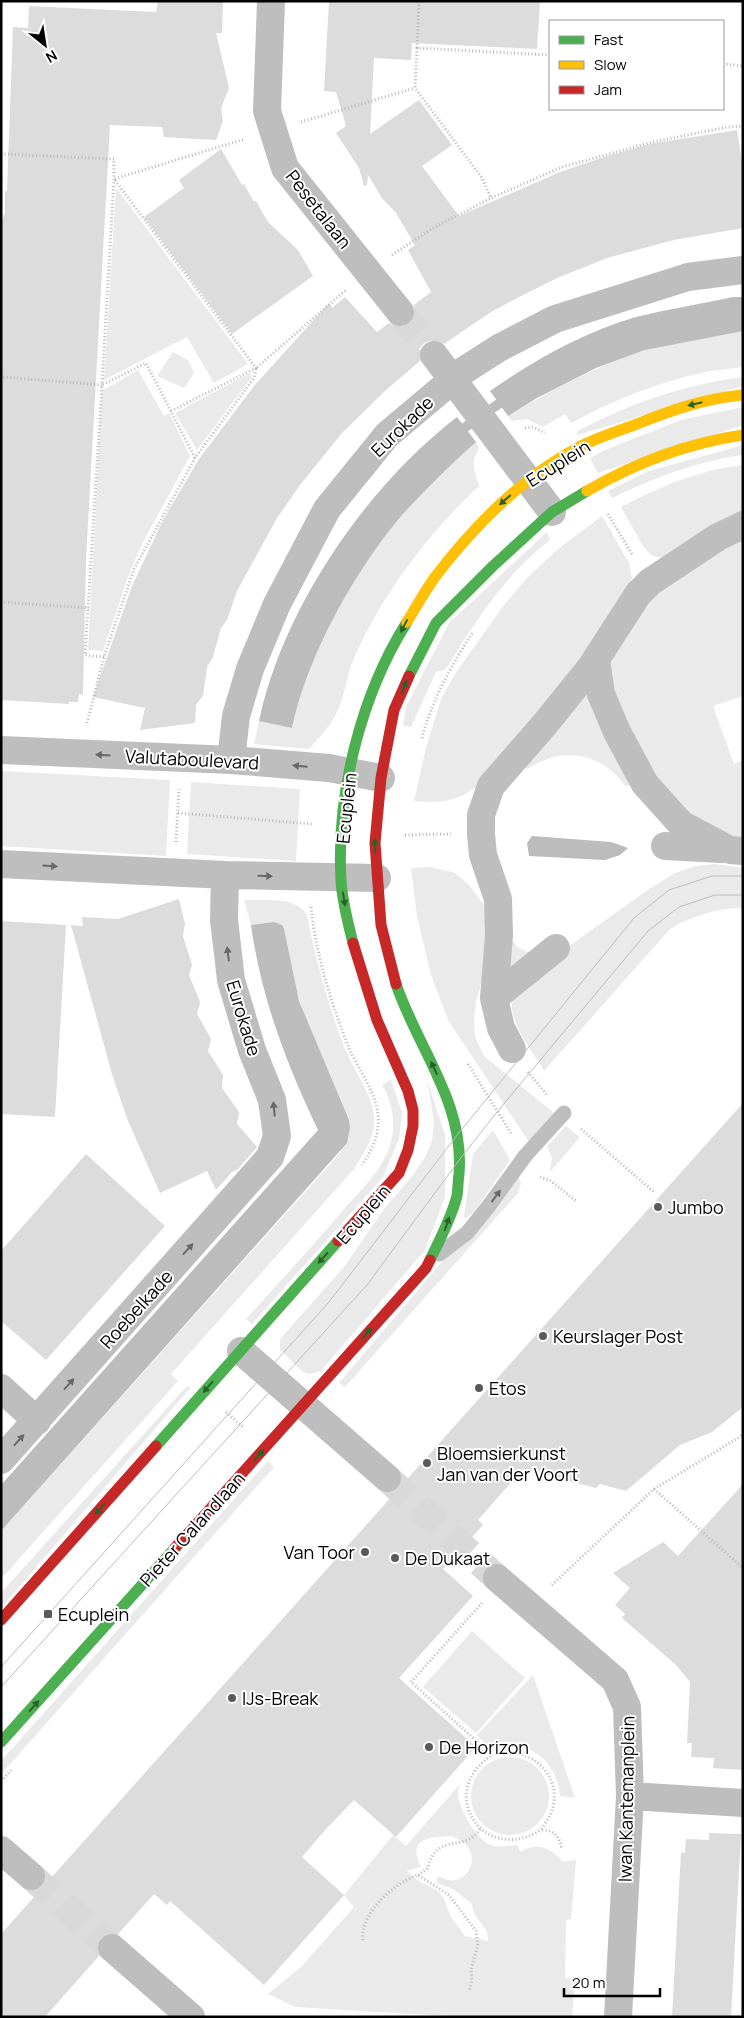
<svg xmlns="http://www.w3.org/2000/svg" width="744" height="2018" font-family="Manrope,sans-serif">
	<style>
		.green { fill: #eaeaea; fill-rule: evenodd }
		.water { fill: #bcbcbc }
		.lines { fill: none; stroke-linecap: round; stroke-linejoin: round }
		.stream { stroke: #bcbcbc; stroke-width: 10 }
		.building { fill: #dcdcdc }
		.street-tunnel { stroke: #d9d9d9; stroke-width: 28; stroke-dasharray: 28 14; stroke-linecap: butt }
		.path { stroke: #b8b8b8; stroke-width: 3; stroke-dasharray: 1 2.5; stroke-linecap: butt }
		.lane { stroke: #bebebe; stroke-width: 15 }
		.street { stroke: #bebebe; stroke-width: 28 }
		.fast { stroke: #4caf50; stroke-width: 11 }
		.slow { stroke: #ffc107; stroke-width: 11 }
		.jam { stroke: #c62828; stroke-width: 11 }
		.tram { stroke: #bdbdbd; stroke-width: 1 }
		.oneway { fill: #2a602c }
		.oneway2 { fill: #686868 }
		.poi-dot { fill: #595959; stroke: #fff; stroke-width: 2 }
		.labels { text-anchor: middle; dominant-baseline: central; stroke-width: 4; stroke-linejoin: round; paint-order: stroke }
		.street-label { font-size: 18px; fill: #000; stroke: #fff }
		.poi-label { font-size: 18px; fill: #000; stroke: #fff; text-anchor: start }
	</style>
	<rect width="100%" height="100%" fill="#fff"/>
	<path class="green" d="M116,188L248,364L214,383L187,337L104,380Z
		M738,331H743V367C729,369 714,370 701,373C656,383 611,401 571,423L565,414L543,427L527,419L512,421L508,416C551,390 595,367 643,351C673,341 707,337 738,331Z
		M173,352L188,360L194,373L184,388L157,376Z
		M138,370L164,416L169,413L190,456L142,544L128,577L103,651L88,650L102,391Z
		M250,373L251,378L197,450L175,413Z
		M743,377V386L577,435L578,431C630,403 684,385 743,377Z
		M743,407V425L598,473L590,458L605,450L681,420Z
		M476,442L479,448C470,463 474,470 479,486C427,535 383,593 354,658C346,676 345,698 335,716C329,728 318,738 309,749L254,744L259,721L292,727C306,658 356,567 403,514C426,489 450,465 476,442Z
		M743,445V455C697,461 653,478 612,498L608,491L649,471Z
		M743,465V518L662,558L651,555L643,546L621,507C659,487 699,470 743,465Z
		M602,516L629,563L632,578L627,594L605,632L488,778C460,800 449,804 414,801L426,748L441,699L455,674L504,605L527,578L558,549Z
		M547,532L550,540C505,574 475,622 446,669L436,672L411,727L403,725L406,707L449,623Z
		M743,532V696L713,706L734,764L743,760V841L675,807L622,727L609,664L631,618L679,573Z
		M589,689L633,783L626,787C602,752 562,746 527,769L522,763Z
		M1,771L170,780L166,856L1,846Z
		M191,782L300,789L296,861L187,854Z
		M715,864L743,868V908C716,908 692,916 670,929L544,1071C534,1054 510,1023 512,1003C513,994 519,986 524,978L652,887L675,873L696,866Z
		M431,867L455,873L469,885L487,909L491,949L476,1001L474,1019L475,1037L484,1056L554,1113L529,1142L448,1020L431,975L417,916L411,868Z
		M244,900C265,901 295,895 307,915C316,961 328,1005 345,1049C353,1069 372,1094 374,1116C376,1136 364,1152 354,1169L171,1374L178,1381L1,1579V1531L341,1152L336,1089L306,1020L274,922L251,925Z
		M510,937L517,947L532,954L513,974L504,961Z
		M391,1080L402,1112L399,1139L383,1177L252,1324L246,1319C279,1282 313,1246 345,1208C361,1190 379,1173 388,1151C397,1128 394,1105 382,1085Z
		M427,1080L445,1135V1197L425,1250L321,1371L310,1374L303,1372L280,1350V1339L344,1267L384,1209L413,1175L425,1157L432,1141L434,1121Z
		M566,1126L580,1137L550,1172L552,1158L547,1146Z
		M493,1130L510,1160L474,1212L465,1219L464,1216L473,1154Z
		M518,1177L521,1183L518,1193L345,1387L339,1383L446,1257L470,1240Z
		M186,1387H191L1,1608V1593Z
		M268,1461L274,1467L3,1772L1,1770V1761Z
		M472,1631L525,1678L476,1733L423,1687Z
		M533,1675L575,1798L560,1796C559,1772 542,1750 517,1746C509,1745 499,1748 490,1749L477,1735Z
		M471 1796a39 39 0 1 1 78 0a39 39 0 1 1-78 0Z
		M462,1782C460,1785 458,1789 458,1792C458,1809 477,1841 493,1846C500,1847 510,1846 517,1845L520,1852C536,1842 551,1847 563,1862L576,1860L571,1919L566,1920L565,1978L575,1979L572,2017H462L295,2007L268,1994L302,1966L354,1907L344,1895L393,1835L406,1846ZM451,1836C486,1847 471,1884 449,1880C446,1880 441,1877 438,1876L436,1883L453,1889L471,1903L475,1915L487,1931L488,1941L465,1936L451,1917L444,1899L438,1891L417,1880L407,1871L421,1867C406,1838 430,1837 451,1836Z"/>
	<path class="water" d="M733,297H743V331L645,350L596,368L537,398L508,416L490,391C534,360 584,332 636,317C668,309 701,304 733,297Z
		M457,417L476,442C450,465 426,489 403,514C356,568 306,658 292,728L259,721C283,608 366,487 457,417Z
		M532,836L611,842L628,848L620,855L605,860L529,856L527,843Z
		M274,922L282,925L284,929L299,1001L349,1120L350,1128L347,1143L1,1531V1485L318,1130C287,1065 261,998 251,925Z"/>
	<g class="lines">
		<path class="stream" d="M454,435L510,396"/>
	</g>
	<path class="building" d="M158,1H223L222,33H216L229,88L221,108L223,121L216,140L164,137L162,127L110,125L86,560L83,695L79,694L78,702H69V704L1,700V223L5,213V191H7L13,27L28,28L29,6L156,12Z
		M329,1H540L537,49L412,43L411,60L374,58L370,134L419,100L452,145L422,166L459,216L560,172L607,156L650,144L737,130L743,170V228L674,240L607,258L557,278L521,296L491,312L444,344L440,340H433L424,343L419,349L420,361L386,390L342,433L300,485L277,518L237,591L227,620L221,628L213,657L207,667L203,696L196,705L195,723L140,730L145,708L93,697L132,586L163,520L199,459L254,386L329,303L332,308L345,297L377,332L389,323L395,327H402L409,324L415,317V310L414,305L431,292L408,250L415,245L396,213L382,198L368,175L367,185L364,186L359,168L336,133L346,126L336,92L324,91Z
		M221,149L242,185L244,184L254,202L256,201L268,222L298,250L313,276L232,334L144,217L184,188L179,180Z
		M179,899L185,924L183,936L192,965L189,975L200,1002L197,1014L211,1039L208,1051L223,1075L222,1088L239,1112L237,1124L257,1147L238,1169L232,1172L216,1190L207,1171L160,1193L128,1121L112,1074L71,925L83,926L82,917L118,919Z
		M1,921L66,925L55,1117L1,1114Z
		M743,1103V1407L712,1432L680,1445L626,1491L600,1484L596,1488L523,1469L478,1520L483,1525L443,1569L473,1596L399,1678L476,1747L396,1837L354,1800L326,1829L302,1857L344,1895L264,1985L170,1901L167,1905L154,1894L118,1934L107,1933L101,1937L97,1945L99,1956L45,2017H1V1934Z
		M86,1154L165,1226L46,1360L1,1321V1251Z
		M743,1484V1770L713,1768L714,1758L691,1757L692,1743H687L690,1682L676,1665L622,1618L625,1614L615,1605L630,1588L613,1573L663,1542L678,1556Z
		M709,1833L741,1834L731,2017H672L681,1852L685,1853L686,1839L709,1840Z"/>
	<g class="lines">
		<path class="street-tunnel" d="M400,312L434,355
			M387,1478L497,1578
			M31,1876L112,1948"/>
		<path class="path" d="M417,48L419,1
			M550,55L417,48L415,88L482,178L491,198L562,167L653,142L728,127L743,126
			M723,64L743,66
			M301,122L415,88
			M1,154L114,159V179L102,385L1,377
			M392,255L433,228L491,198
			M171,411L256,368L114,179L245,139
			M525,428L533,427L545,433
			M608,514L633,556
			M1,602L89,608
			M104,657L85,655L102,385L146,363L195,458
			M87,723L104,657L134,569L195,458L254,378L256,368L346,290
			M422,738C432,700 452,664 473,632
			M178,813L312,824
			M405,835L451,834
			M176,842L179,789
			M311,907C316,955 331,1003 349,1048C358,1069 376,1092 378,1115C380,1134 372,1150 362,1165
			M468,1064L512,1135
			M528,1072L548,1096
			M581,1129L654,1192
			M540,1177L551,1181L577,1202
			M226,1412L244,1428
			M654,1489L743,1568
			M552,1585L654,1489L743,1435
			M482,1603L411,1682L492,1755C434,1794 485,1864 539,1831C543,1828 545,1823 548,1819C570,1782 531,1741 492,1755
			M1,1781L11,1770
			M542,1830C555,1830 559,1837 562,1849
			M418,1875L428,1868C436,1832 465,1853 480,1829
			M363,1940C360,1913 394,1883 418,1875L449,1895L476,1931L478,1944L471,1970L472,1981L469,1992"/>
		<path class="lane" d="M439,1254L467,1233L488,1207L525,1156L564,1113"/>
		<path class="street" d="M271,1L267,111L285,168L400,312
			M434,355L552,512
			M596,660L601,694L617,732L645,784L681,824L730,850L743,851
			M1,750L231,760L329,768L381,778
			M231,760L236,716L250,669L277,604L327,509L387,435L463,371L499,348L555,319L688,277L743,270
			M665,846L721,849
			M1,864L225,875L377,878
			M494,998L556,948
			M512,1049L501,1028L494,998L499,935L498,899L483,855L481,834V815L491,786L545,724L591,667L638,594L650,582L718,537L743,525
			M241,1351L387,1478
			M1,1388L37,1421
			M1,1460L270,1157L277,1136L272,1100L252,1050L231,980L224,920L225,875
			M497,1578L615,1680L627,1707L630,1796L618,2017
			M630,1796L743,1803
			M1,1850L31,1876
			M112,1948L191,2017"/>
		<path class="fast" d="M409,676L436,623L493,566L552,512L587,491
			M353,943C348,923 342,901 341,880C336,794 361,695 407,622
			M396,984C417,1047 465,1103 459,1174C458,1181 458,1189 457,1196C451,1219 440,1239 430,1260
			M156,1446L338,1241
			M1,1742L175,1548"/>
		<path class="slow" d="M587,491C635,463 688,443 743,435
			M407,622C416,607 425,591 435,577C474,526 523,476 581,446C599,437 618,431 637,424C672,410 706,398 743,395"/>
		<path class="jam" d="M396,984L381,925L375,843L381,778L394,710L409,676
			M338,1241L399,1173L408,1150L413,1126V1110L408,1091L377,1020L353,943
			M175,1548L426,1268L430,1260
			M1,1620L156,1446"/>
		<path class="tram" d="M1,1667L329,1302L458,1134L634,918L669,890L712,876H743
			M1,1687L367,1285L460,1159L497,1112L648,931L679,907L715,895H743"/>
	</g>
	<defs><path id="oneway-solid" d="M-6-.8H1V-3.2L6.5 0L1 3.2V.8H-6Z" transform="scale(1.25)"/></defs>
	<g class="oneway">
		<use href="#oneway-solid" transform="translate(695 404) rotate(167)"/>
		<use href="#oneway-solid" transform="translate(505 500) rotate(139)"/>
		<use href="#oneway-solid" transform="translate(404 626) rotate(117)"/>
		<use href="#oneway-solid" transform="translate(404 687) rotate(-67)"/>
		<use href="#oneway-solid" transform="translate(375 846) rotate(-91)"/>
		<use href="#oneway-solid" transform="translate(344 899) rotate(81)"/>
		<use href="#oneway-solid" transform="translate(434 1068) rotate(-115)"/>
		<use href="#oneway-solid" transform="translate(447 1224) rotate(-70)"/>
		<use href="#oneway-solid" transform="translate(323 1258) rotate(132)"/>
		<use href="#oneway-solid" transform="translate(367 1333) rotate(-48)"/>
		<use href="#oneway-solid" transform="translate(208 1387) rotate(131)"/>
		<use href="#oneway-solid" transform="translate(259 1455) rotate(-48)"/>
		<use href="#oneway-solid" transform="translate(100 1509) rotate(132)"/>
		<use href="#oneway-solid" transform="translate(34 1706) rotate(-48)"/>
	</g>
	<g class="oneway2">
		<use href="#oneway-solid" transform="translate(103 755) rotate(-177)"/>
		<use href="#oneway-solid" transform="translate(300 766) rotate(-175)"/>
		<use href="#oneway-solid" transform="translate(50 866) rotate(3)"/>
		<use href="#oneway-solid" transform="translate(265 876) rotate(1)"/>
		<use href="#oneway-solid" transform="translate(228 954) rotate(-97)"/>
		<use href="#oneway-solid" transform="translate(274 1109) rotate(-96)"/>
		<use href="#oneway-solid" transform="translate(496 1196) rotate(-54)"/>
		<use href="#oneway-solid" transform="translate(188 1249) rotate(-48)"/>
		<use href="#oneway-solid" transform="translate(69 1384) rotate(-48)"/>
		<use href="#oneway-solid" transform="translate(19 1440) rotate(-48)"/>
	</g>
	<g class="poi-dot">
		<circle cx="658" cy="1207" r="5"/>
		<circle cx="543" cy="1336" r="5"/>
		<circle cx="479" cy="1388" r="5"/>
		<circle cx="427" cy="1463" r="5"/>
		<circle cx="365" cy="1552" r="5"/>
		<circle cx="395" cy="1558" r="5"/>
		<rect x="43" y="1609" width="10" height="10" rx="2.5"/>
		<circle cx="232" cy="1698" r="5"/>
		<circle cx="429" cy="1747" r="5"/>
	</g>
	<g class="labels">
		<g class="street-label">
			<text transform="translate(319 209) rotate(52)">Pesetalaan</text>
			<text transform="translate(402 426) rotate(-44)">Eurokade</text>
			<text transform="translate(558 463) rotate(-32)">Ecuplein</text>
			<text transform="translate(192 759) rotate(3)">Valutaboulevard</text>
			<text transform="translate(346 808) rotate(-84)">Ecuplein</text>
			<text transform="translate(244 1018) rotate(73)">Eurokade</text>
			<text transform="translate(363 1214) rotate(-49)">Ecuplein</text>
			<text transform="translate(136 1309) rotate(-48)">Roebelkade</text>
			<text transform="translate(192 1529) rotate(-48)">Pieter Calandlaan</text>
			<text transform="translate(626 1799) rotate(-89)">Iwan Kantemanplein</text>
		</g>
		<g class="poi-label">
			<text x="668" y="1207">Jumbo</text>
			<text x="553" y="1336">Keurslager Post</text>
			<text x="489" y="1388">Etos</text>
			<text x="437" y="1453">Bloemsierkunst<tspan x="437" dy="21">Jan van der Voort</tspan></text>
			<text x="355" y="1552" text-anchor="end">Van Toor</text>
			<text x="405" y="1558">De Dukaat</text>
			<text x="58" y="1614">Ecuplein</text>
			<text x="242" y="1698">IJs-Break</text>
			<text x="439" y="1747">De Horizon</text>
		</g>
	</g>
	<rect width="744" height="2018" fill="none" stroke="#000000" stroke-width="5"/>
	<rect x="549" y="20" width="175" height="90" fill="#ffffff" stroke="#999999"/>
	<rect x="559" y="36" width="25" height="8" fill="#4caf50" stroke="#999999"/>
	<text x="594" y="45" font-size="15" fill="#000000">Fast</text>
	<rect x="559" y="61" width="25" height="8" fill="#ffc107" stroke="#999999"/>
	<text x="594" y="70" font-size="15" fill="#000000">Slow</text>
	<rect x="559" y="86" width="25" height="8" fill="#c62828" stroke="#999999"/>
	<text x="594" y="95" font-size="15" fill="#000000">Jam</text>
	<g transform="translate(45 45) rotate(150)" stroke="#ffffff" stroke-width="4" paint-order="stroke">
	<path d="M0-4L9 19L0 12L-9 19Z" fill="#000000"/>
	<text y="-8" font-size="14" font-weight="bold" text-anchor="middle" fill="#000000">N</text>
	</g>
	<path d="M564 1988v8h96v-8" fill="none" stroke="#000000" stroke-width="2.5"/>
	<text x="572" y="1988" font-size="15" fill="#000000" stroke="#ffffff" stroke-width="4" paint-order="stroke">20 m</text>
</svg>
